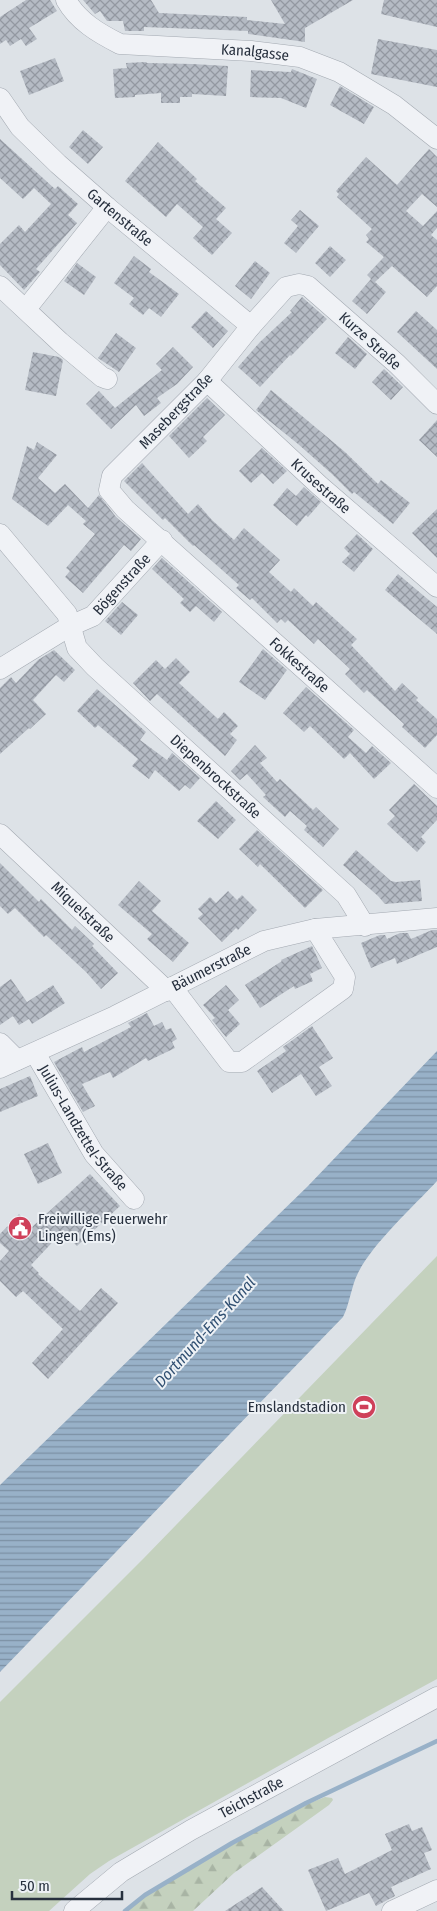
<svg xmlns="http://www.w3.org/2000/svg" width="437" height="1911" font-family="'Fira Sans Condensed',sans-serif">
	<style>
		.forest { fill: url(#forest-firs) }
		.pitch { fill: #c4d1be }
		.water { fill: url(#water-rules) }
		.lines { fill: none; stroke-linecap: round; stroke-linejoin: round }
		.stream { stroke: #98b1c8; stroke-width: 4.5 }
		.building { fill: url(#building-cross-hatch) }
		.minor-casing { stroke: #a3a9b1; stroke-width: 21 }
		.minor { stroke: #f0f2f6; stroke-width: 20 }
		.labels { text-anchor: middle; dominant-baseline: central; stroke-width: 4; stroke-linejoin: round; paint-order: stroke }
		.street-label { font-size: 15px; fill: #27303e; stroke: #edf1f5 }
		.poi-label { font-size: 15px; fill: #27303e; stroke: #edf1f5; text-anchor: start }
		.water-label { font-size: 16px; font-style: italic; fill: #315072; stroke: #edf1f5 }
	</style>
	<defs>
		<pattern id="forest-firs" width="22" height="20" patternUnits="userSpaceOnUse" patternTransform="scale(1.25)"><rect width="22" height="20" fill="#c4d1be"/><path d="M5 1l3.5 6h-7zM16 11l3.5 6h-7z" fill="#a8b4a4"/></pattern>
		<pattern id="water-rules" width="6" height="5" patternUnits="userSpaceOnUse" patternTransform="scale(1.25)"><rect width="6" height="5" fill="#98b1c8"/><path d="M0 2.5h6" fill="none" stroke="#7c90a4"/></pattern>
		<pattern id="building-cross-hatch" width="8" height="8" patternUnits="userSpaceOnUse" patternTransform="scale(1.25)"><rect width="8" height="8" fill="#b5bbc4"/><path d="M0 0l8 8M0 8l8-8" fill="none" stroke="#9398a1"/></pattern>
	</defs>
	<rect width="100%" height="100%" fill="#dde2e7"/>
	<path class="forest" d="M325,1797L332,1798L333,1800L329,1805L234,1873L193,1911H126C163,1881 207,1857 249,1835C274,1821 298,1807 325,1797Z"/>
	<path class="pitch" d="M437,1256V1679L330,1737L109,1861L90,1874L49,1911H0V1702L144,1558Z"/>
	<path class="water" d="M437,1051V1181C413,1207 373,1243 358,1273C351,1287 350,1303 343,1317L0,1672V1485L308,1186Z"/>
	<g class="lines">
		<path class="stream" d="M125,1911L145,1895L232,1843L306,1803L437,1741"/>
	</g>
	<path class="building" d="M26,0H50L57,11L29,28L37,39L26,46L21,39L10,46L6,40L0,44V17Z
		M83,0H151L159,13L247,17V20L285,24L271,0H353L305,28V42L248,34V31L144,27V31H125L123,21H107L100,11L95,14Z
		M384,0H437V27L381,14Z
		M378,39L437,50V87L371,74Z
		M55,58L64,81L29,95L20,71Z
		M146,62L147,63L192,64L228,66L226,96L192,94V97H180V103H161V93L135,95V97L115,98L113,69L127,68L126,63Z
		M292,69L317,79L306,108L281,98L250,97L251,70L291,72Z
		M340,86L374,107L364,124L330,105Z
		M83,130L103,147L88,164L69,147Z
		M0,139L55,189L58,186L78,204L68,215L77,223L36,269L40,272L24,290L0,265V244L19,225L25,232L51,204L34,188L23,199L0,178Z
		M158,142L197,179L195,181L226,208L216,219L232,233L212,255L193,238L203,227L177,204L166,217L125,181Z
		M429,149L437,157V207L422,194L406,211L423,226L437,211V228L431,235L437,240V286L427,297L392,266L375,282L386,292L367,314L352,301L371,279L367,275L384,257L366,242L369,239L366,235L372,229L337,197L339,194L336,191L366,157L397,185Z
		M300,210L319,226L296,253L284,243L298,226L291,220Z
		M330,246L346,260L330,277L315,263Z
		M134,256L151,269L149,272L179,294L161,317L149,308L143,315L129,304L134,298L114,283Z
		M255,261L270,273L251,299L235,286Z
		M77,263L96,277L84,295L64,281Z
		M302,297L327,319L291,356L290,355L260,387L238,367L260,342L292,312L290,311Z
		M206,311L228,331L213,348L191,327Z
		M416,311L437,330V369L397,332Z
		M116,333L136,348L119,372L98,358Z
		M348,337L367,354L355,369L335,353Z
		M173,347L193,367L177,384L157,398L161,403L144,416L136,405L111,429L86,404L99,391L115,408L162,370L156,364Z
		M33,352L59,357L63,360L56,396L25,390Z
		M384,369L403,387L391,400L372,382Z
		M271,390L345,452L378,484L381,480L410,503L393,524L354,492L352,494L332,474L298,444L256,410Z
		M207,398L225,415L203,437L207,441L189,458L169,436Z
		M437,420V457L419,440Z
		M37,442L57,455L38,478L55,493L65,484L88,508L99,495L116,517L141,539L131,551L124,545L83,593L65,577L70,571L66,568L95,534L83,524L86,521L68,505L48,526L12,499L27,446L34,450Z
		M262,448L287,471L273,484L262,473L251,483L239,471Z
		M142,463L188,514L198,504L212,520L234,540L244,528L280,560L269,572L291,592L294,588L313,606L316,602L357,639L351,645L395,691L402,683L418,698L416,700L437,719V735L425,748L402,727L404,724L367,690L364,693L345,674L350,669L318,639L314,644L288,620L285,623L281,619L277,623L252,598L250,600L236,588L239,585L194,545L193,546L165,518L163,520L124,481Z
		M304,487L321,502L308,517L306,515L297,526L273,505L287,488L296,496Z
		M437,509V558L412,533Z
		M357,534L373,549L354,572L342,562L350,554L344,548Z
		M162,558L222,612L214,622L196,606L190,612L180,603L184,599L152,569Z
		M398,574L437,607V634L385,590Z
		M122,602L138,615L121,635L105,621Z
		M263,649L287,670L265,700L239,682Z
		M54,650L75,670L64,682L56,675L33,700L46,714L30,729L29,728L0,754V688L11,677L16,683L38,660Z
		M176,658L190,672L179,683L218,719L224,712L238,726L230,734L237,740L225,756L157,694L150,701L133,683L156,660L165,669Z
		M306,687L354,730L348,737L366,753L372,746L391,763L374,779L350,753L344,759L310,726L304,732L283,713Z
		M97,689L146,732L140,740L167,760L172,753L200,778L190,789L185,785L179,791L155,770L149,779L132,766L138,759L98,725L95,728L77,711Z
		M255,745L267,758L260,763L277,782L280,779L313,810L316,807L339,829L323,847L304,830L307,826L290,811L285,817L263,797L266,795L247,774L240,780L231,771Z
		M414,784L437,806V820L421,837L426,842L417,852L387,824L395,816L389,810Z
		M216,801L236,820L218,839L197,821Z
		M257,830L323,890L305,908L260,864L258,867L239,849Z
		M356,850L391,881L396,882L420,880L422,901L385,904L378,896L343,865Z
		M0,863L39,902L41,899L72,930L75,926L94,944L92,946L118,973L101,989L86,972L46,935L44,937L15,908L8,914L0,906Z
		M139,881L161,901L152,911L189,943L173,962L147,939L152,934L118,905Z
		M228,891L237,900L242,895L257,910L238,930L236,928L222,942L198,918L203,914L198,909L210,897L216,903Z
		M432,930H437V947L397,964L395,958L371,968L361,943L380,935H385L387,939L400,933H408L411,939Z
		M312,946L322,968L310,974L313,981L295,989L294,986L260,1008L245,985L282,961L281,960Z
		M11,979L27,1002L53,985L65,1003L32,1024L29,1019L19,1025L13,1016L0,1025V987Z
		M226,985L239,1000L228,1010L240,1024L226,1037L212,1020L215,1018L203,1005Z
		M147,1013L154,1026L162,1022L166,1030L171,1028L177,1039L172,1042L175,1048L148,1061L146,1058L113,1078L110,1072L82,1084L95,1106L83,1112L54,1062L82,1047L84,1052L131,1027L128,1023Z
		M312,1026L333,1058L319,1067L332,1086L316,1096L301,1074L272,1093L257,1071L286,1051L283,1047Z
		M30,1076L38,1096L0,1112V1089Z
		M48,1143L62,1173L38,1184L24,1154Z
		M90,1174L120,1206L77,1246L63,1231L31,1265L39,1273L38,1274L80,1311L101,1288L118,1303L48,1379L32,1363L63,1329L23,1291L16,1297L0,1281V1261L9,1251L0,1243V1234L19,1214L32,1227Z
		M409,1824L412,1831L422,1827L432,1850L424,1853L431,1869L391,1887L395,1896L376,1906L369,1893L326,1911L308,1870L338,1858L345,1874L392,1850L385,1834Z
		M262,1887L284,1911H225Z"/>
	<g class="lines">
		<g class="minor-casing">
			<g id="minor">
				<path id="s1" d="M66,0C78,21 98,33 120,44L251,51L300,57L339,72L394,105L437,139"/>
				<path id="s2" d="M0,98L20,127L58,164L107,207L251,326"/>
				<path d="M0,286L60,342L102,377L107,379"/>
				<path d="M26,309L107,207"/>
				<path id="s3" d="M207,381L320,486L437,587"/>
				<path id="s4" d="M437,404L397,364L308,286L299,284L286,287L251,326L207,381L112,476L109,490L125,509L437,788"/>
				<path id="s5" d="M0,534L67,614L77,648L95,667L346,895L365,926"/>
				<path id="s6" d="M0,669L70,626L93,616L162,540"/>
				<path id="s7" d="M0,834L167,991"/>
				<path d="M172,987L229,1062H242L343,989L345,977L315,929"/>
				<path d="M0,1043L17,1060"/>
				<path id="s8" d="M35,1053L94,1154L134,1199"/>
				<path id="s9" d="M0,1068L115,1016L264,941L315,929L437,918"/>
				<path id="s10" d="M74,1911L121,1872L191,1830L437,1697"/>
				<path d="M392,1911L437,1890"/>
			</g>
		</g>
		<use href="#minor" class="minor"/>
	</g>
	<defs>
		<g id="civic-disc" transform="scale(1.25)"><circle r="9.5" fill="#cf405a" stroke="#edf1f5"/><path d="M-.6-6.5H3V-4.5H.6V-3L4-1V1h2V6H-6V1h2V-1L-.6-3ZM-1.2 2.5V6h2.4V2.5Z" fill="#fff"/></g>
		<g id="stadium-disc" transform="scale(1.25)"><circle r="9.5" fill="#cf405a" stroke="#edf1f5"/><path d="M0-5a6.5 5 0 1 0 0 10a6.5 5 0 1 0 0-10ZM-3.5-1.8h7v3.6h-7Z" fill="#fff"/></g>
	</defs>
	<g fill-rule="evenodd">
		<use href="#civic-disc" x="20" y="1228"/>
		<use href="#stadium-disc" x="364" y="1407"/>
	</g>
	<g class="labels">
		<g class="street-label">
			<text stroke="none"><textPath href="#s1" startOffset="206">Kanalgasse</textPath></text>
			<text stroke="none"><textPath href="#s2" startOffset="170">Gartenstraße</textPath></text>
			<text transform="translate(370 341) rotate(42)">Kurze Straße</text>
			<text transform="translate(176 411) rotate(-46)">Masebergstraße</text>
			<text stroke="none"><textPath href="#s3" startOffset="155">Krusestraße</textPath></text>
			<text stroke="none"><textPath href="#s6" startOffset="150">Bögenstraße</textPath></text>
			<text stroke="none"><textPath href="#s4" startOffset="728">Fokkestraße</textPath></text>
			<text stroke="none"><textPath href="#s5" startOffset="329">Diepenbrockstraße</textPath></text>
			<text stroke="none"><textPath href="#s7" startOffset="114">Miquelstraße</textPath></text>
			<text stroke="none"><textPath href="#s9" startOffset="234">Bäumerstraße</textPath></text>
			<text stroke="none"><textPath href="#s8" startOffset="89">Julius-Landzettel-Straße</textPath></text>
			<text stroke="none"><textPath href="#s10" startOffset="211">Teichstraße</textPath></text>
		</g>
		<g class="poi-label">
			<text x="38" y="1219">Freiwillige Feuerwehr<tspan x="38" dy="17">Lingen (Ems)</tspan></text>
			<text x="346" y="1407" text-anchor="end">Emslandstadion</text>
		</g>
		<g class="water-label">
			<text transform="translate(205 1332) rotate(-48)">Dortmund-Ems-Kanal</text>
		</g>
	</g>
	<path d="M12 1891v8h110v-8" fill="none" stroke="#27303e" stroke-width="2.5"/>
	<text x="20" y="1891" font-size="15" fill="#27303e" stroke="#edf1f5" stroke-width="4" paint-order="stroke">50 m</text>
</svg>
